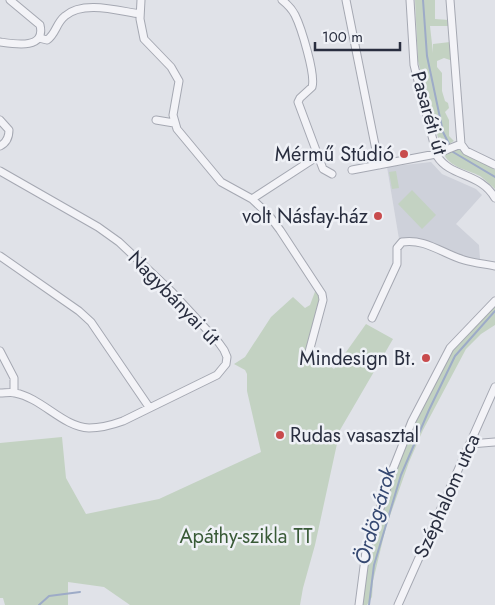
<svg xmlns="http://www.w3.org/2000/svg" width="495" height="605" font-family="Jost,sans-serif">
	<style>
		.built { fill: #ced1da }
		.green { fill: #c3d2c2 }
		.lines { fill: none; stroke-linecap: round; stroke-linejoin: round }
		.stream { stroke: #9dabc7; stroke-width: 2 }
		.minor-casing { stroke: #a5a8b2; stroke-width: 9 }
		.minor { stroke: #f3f3f7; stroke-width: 7 }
		.poi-dot { fill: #c84b4d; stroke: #eff1f6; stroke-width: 2 }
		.labels { text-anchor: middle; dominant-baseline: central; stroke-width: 5; stroke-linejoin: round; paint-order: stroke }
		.street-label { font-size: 20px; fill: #292e3f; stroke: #eff1f6 }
		.poi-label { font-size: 20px; fill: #292e3f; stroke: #eff1f6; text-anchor: end }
		.park-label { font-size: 20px; fill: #395a37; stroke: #eff1f6 }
		.water-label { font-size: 21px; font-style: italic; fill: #354871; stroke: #eff1f6 }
	</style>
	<rect width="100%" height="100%" fill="#e0e2e8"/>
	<path class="built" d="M431,162L442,174L476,189L482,195L456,224L479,245L480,259L465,257L445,248L415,240L399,239L387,167Z"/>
	<path class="green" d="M415,0H435V19L449,20V26H430L433,53V44L450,42L454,54L450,60L444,58L437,61V67L442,73V91L445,101L448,103L449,108L445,112L449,120V136L454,141L441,149L418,61Z
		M458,148L495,170V189C490,185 486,180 480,176C468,170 449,167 444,154Z
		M396,171L399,188L392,189L389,172Z
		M412,190L436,215L422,229L398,204Z
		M316,289L320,298L309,352L334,369L366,324L393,339L340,430L315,545L303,588L300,605H130L104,587L68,582V605H5L3,598H0V443L62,437L66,478L86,514L159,499L261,452L247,391V374L245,370L234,364L245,357L271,317L293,297L305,308L310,305Z
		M495,306V325L481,334L466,349L423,430L409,462L386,527L373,581L372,597L367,605H361L368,550L398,463L412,429L451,352L461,338Z"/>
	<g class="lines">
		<path class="stream" d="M423,0L427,56L443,132L453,152L495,177
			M39,605L49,596L80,592
			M369,605L374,565L401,475L429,410L455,356L495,311"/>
		<g class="minor-casing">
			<path id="minor" d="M141,0L140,19L144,39L171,67L179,81L173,115L177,129L221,182L252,199L268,214L280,230L322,294L323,300L309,352
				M282,0C287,4 292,9 295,15C301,27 316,75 312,87L300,98L298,102L323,169L332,174
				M346,0L379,165
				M410,0L414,65L437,156C451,178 480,172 495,198
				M450,0L461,144
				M39,38L47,40C56,34 56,23 65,16C83,0 119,11 140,14
				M0,42C14,44 46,50 40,25L10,0
				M0,120L9,130C9,137 6,143 0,146
				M156,120L174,123
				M461,144L466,151L495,165
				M352,170L436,154L461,144
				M0,171L98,227L119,242L172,292L219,343L224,350L227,357L226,364L217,375L123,421C112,425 100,428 89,428C63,427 42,398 15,393C11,392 5,393 0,393
				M252,199L318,156
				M0,256L79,311L91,322L149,407
				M372,318L397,264V248L402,242C425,238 443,254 464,260C474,263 485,264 495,266
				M0,351L14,378V393
				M470,444L495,442
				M359,605L366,551L393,469L412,421L450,348L495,301
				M398,605L495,387"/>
		</g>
		<use href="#minor" class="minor"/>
	</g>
	<g class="poi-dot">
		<circle cx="404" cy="154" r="5"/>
		<circle cx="378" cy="216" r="5"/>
		<circle cx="426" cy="358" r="5"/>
		<circle cx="280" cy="435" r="5"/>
	</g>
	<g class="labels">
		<g class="street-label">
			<text transform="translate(429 113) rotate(74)">Pasaréti út</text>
			<text transform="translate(174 298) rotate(46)">Nagybányai út</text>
			<text transform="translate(447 496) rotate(-66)">Széphalom utca</text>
		</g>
		<g class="poi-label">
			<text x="394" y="154">Mérmű Stúdió</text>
			<text x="368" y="216">volt Násfay-ház</text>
			<text x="416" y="358">Mindesign Bt.</text>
			<text x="290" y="435" text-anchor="start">Rudas vasasztal</text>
		</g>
		<g class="park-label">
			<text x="246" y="536">Apáthy-szikla TT</text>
		</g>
		<g class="water-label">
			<text transform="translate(375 516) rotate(-74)">Ördög-árok</text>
		</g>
	</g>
	<path d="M315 42v8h85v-8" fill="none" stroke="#292e3f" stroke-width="2.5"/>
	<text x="322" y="42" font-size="15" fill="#292e3f" stroke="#eff1f6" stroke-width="4" paint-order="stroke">100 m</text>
</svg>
